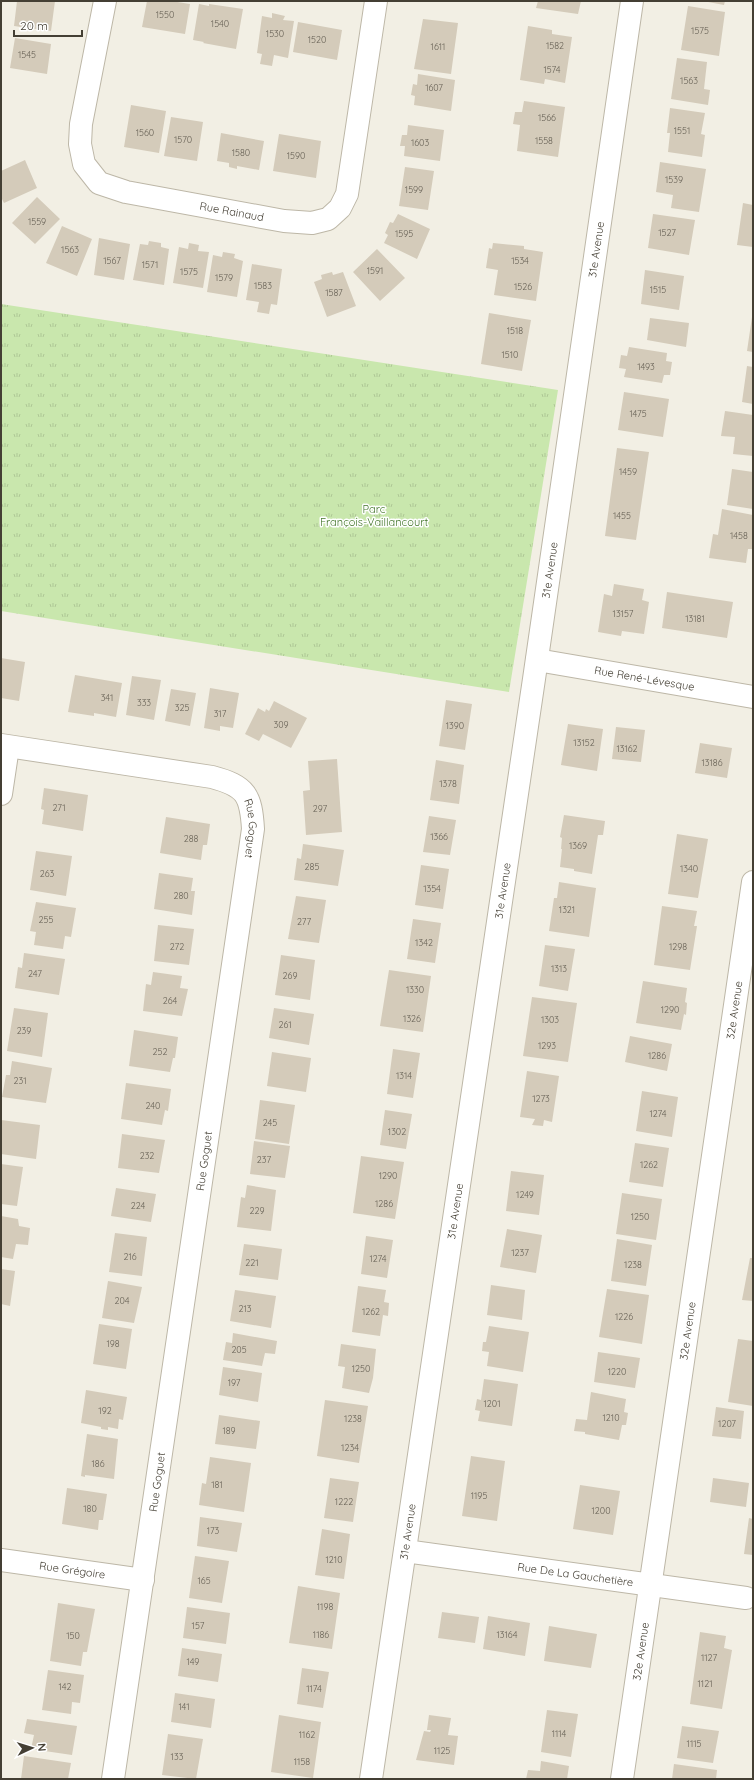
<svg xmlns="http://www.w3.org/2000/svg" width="754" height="1780" font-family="Quicksand,sans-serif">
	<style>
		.park { fill: url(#park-tufts) }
		.building { fill: #d4cbba }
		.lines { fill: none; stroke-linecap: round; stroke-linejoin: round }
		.minor-casing { stroke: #bdb7a7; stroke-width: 24 }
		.minor { stroke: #fff; stroke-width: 22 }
		.labels { text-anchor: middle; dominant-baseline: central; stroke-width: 3; stroke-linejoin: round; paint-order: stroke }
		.number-label { font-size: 9px; fill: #686256 }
		.street-label { font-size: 11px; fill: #443f34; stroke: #fff }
		.park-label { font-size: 11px; fill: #417528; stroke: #fff }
	</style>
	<defs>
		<pattern id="park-tufts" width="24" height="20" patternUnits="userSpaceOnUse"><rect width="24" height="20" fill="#c9e7ad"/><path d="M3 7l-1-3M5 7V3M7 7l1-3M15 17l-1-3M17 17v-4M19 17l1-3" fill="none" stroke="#aec795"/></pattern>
	</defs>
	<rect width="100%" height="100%" fill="#f2efe4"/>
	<path class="park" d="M1,304L558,390L509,692L1,611Z"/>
	<path class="building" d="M17,1H55L51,31L14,26Z
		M147,1H171L190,4L185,34L142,27Z
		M538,1H581L578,14L536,8Z
		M703,1H725L724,5Z
		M199,4L209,6V4L243,9L236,49L203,43L204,42L193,40Z
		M688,6L725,12L719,56L681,50Z
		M272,13L285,16L283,20L294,21L288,58L274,55L272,66L260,64L262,54L257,53L262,16L272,18Z
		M423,19L458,23L451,74L414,69Z
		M298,22L342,30L337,60L293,52Z
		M528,26L552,30V34L572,37L565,83L545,79L544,84L520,80Z
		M15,38L51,44L47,74L10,68Z
		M677,58L707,62L704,89L710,90L708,105L671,99Z
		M418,74L455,80L451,111L414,105L415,96L411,95L413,84L417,85Z
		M524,101L565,107L558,157L517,151L520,125L513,124L515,112H522Z
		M131,105L166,111L159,153L124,147Z
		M670,108L705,113L701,134L705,135L702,157L668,152L670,133H667Z
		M171,117L203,122L197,161L164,156Z
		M408,125L444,130L440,161L404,156L405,146H400L402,135H407Z
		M221,133L264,141L259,170L237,166V169L229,167V163L217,161Z
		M279,134L321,141L316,178L273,171Z
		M25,160L37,188L4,203L1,197V171Z
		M660,162L706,169L699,212L671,208L673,195L656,192Z
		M405,167L434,171L428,210L399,206Z
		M37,197L60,219L35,244L12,223Z
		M743,203L753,205V247L737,245Z
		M398,214L430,229L417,259L384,243L388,235L385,233L390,222L393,223Z
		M653,214L695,220L689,255L648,248Z
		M62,226L92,239L77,276L46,263Z
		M99,238L130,244L124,280L94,275Z
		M149,241L161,243V247L169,249L164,285L133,280L140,244L148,245Z
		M189,243L199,245L198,251L209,252L203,288L173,283L179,247L188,249Z
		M493,243L524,246V249L543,252L536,301L494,295L498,270L486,268L489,248L492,249Z
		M377,249L405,278L380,301L353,272Z
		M223,252L235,254L234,258L243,261L237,297L207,292L213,255L222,257Z
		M252,264L282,269L277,305L271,304L269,314L257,312L259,302L246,300Z
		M645,270L684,276L679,310L641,304Z
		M332,272L333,275L343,272L356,306L327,317L314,282L322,279L321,275Z
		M489,313L531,320L522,371L481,364Z
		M752,317H753V352L747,351Z
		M650,318L689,323L686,347L647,340Z
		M629,347L667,353L666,361L672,362L670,375H664L662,383L624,377L626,369L619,368L621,355L627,356Z
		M747,366L753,367V404L742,402Z
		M624,392L669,399L663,437L618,430Z
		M725,411L753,415V456L733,454L735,437L721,436Z
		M617,448L649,452L636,540L605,536Z
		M732,469L753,472V509L727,505Z
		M722,509L753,515V543L752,549H748L746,563L709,558L713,534L718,535Z
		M614,584L644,589L642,600L649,602L644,634L622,631L621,636L598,632L604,594L612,596Z
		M667,592L733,602L727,638L662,628Z
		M1,658L25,662L19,701L1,698Z
		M75,675L122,683L116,717L94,713V716L68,712Z
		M132,676L161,680L154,720L126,715Z
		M210,688L239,693L233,728L220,726V731L204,728Z
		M171,689L196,693L190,726L165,721Z
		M446,700L472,704L465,750L439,746Z
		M274,701L307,718L291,748L263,734L259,741L245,734L258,708L265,712L266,709L269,711Z
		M568,724L603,729L597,771L561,765Z
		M616,727L645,730L641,762L612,759Z
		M700,743L732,748L727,778L695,773Z
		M337,759L342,832L306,835L303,791L310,790L308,761Z
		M436,760L464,765L459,804L430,800Z
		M44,788L88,795L83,831L42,824L44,810L41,809Z
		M564,815L605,821L603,835H598L592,874L574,871V869L560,867L562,849H561L562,838L560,837Z
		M429,816L456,820L450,855L423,852Z
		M166,817L210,824L207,845H203L201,860L160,853Z
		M677,834L708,839L698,898L668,894Z
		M303,844L344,850L338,886L294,880L297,858L301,859Z
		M36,851L72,856L66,896L30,890Z
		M421,865L449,869L443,909L415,905Z
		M159,873L193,878L191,891H195L192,915L154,909Z
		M559,882L596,888L589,937L549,931L554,898H557Z
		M296,896L326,900L319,943L288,939Z
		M36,902L76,908L71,937L65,936L63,949L34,945L36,932L30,931Z
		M662,906L697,911L694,926H697L690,970L654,965Z
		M413,919L441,923L435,963L407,959Z
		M158,925L194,929L189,965L154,961Z
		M545,945L575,949L568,991L539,986Z
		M24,953L65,959L59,995L15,988L18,967L22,968Z
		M281,955L315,960L310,1000L275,995Z
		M389,970L431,976L423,1032L380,1026Z
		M153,972L182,976L180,988L188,989L182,1016L143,1011L146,984L151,985Z
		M643,981L687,988L685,1002L687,1003L686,1015L684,1014L681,1030L636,1023Z
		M532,997L577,1003L568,1062L523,1056Z
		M14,1008L48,1013L42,1057L7,1051Z
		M274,1008L314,1014L309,1045L269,1038Z
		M134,1030L178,1037L175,1058H173L170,1072L129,1066Z
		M630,1036L672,1044L667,1071L625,1062Z
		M393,1049L420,1053L413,1098L387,1094Z
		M272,1052L311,1058L306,1092L267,1086Z
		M12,1061L52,1068L46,1103L2,1097L6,1075H10Z
		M527,1071L559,1076L552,1122L544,1120L543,1126L532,1125L535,1119L520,1117Z
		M126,1083L171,1089L168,1111L165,1110L162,1125L121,1119Z
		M642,1091L678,1097L672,1137L636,1131Z
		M260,1100L295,1105L289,1144L255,1139Z
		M385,1110L412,1114L406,1149L380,1145Z
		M1,1120L40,1125L36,1159L1,1154Z
		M122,1134L165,1140L159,1173L118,1168Z
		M254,1141L290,1146L285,1178L250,1174Z
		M635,1143L669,1148L663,1187L629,1182Z
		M361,1156L404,1162L395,1219L353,1213Z
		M1,1164L23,1167L17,1206L1,1204Z
		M511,1171L544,1175L539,1215L506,1211Z
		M247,1185L276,1190L271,1231L237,1227L241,1197L245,1198Z
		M116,1188L156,1194L151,1222L111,1216Z
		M622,1193L662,1199L656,1240L616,1234Z
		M1,1216L18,1219L19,1226L30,1228L28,1245L16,1244L13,1259L1,1257Z
		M507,1229L542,1235L536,1273L500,1267Z
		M115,1233L147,1237L142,1276L109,1272Z
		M366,1236L393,1240L387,1278L361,1274Z
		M617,1239L652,1245L646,1286L611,1281Z
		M244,1244L282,1249L278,1280L239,1275Z
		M750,1258H753V1301L742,1300Z
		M1,1269L15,1271L10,1306L1,1304Z
		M108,1281L142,1287L134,1323L102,1318Z
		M491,1285L525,1290L522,1320L487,1315Z
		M358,1286L386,1290L384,1302L389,1303L388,1316L383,1315L380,1336L352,1332Z
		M607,1289L649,1295L642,1344L599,1337Z
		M235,1290L276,1296L271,1328L230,1321Z
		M99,1324L132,1329L126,1369L93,1364Z
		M489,1326L529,1332L523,1372L487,1366L489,1352L482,1351L483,1342H486Z
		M233,1333L277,1341L275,1354L265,1353L262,1366L223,1360L226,1342L232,1343Z
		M738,1339L753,1341V1406L728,1402Z
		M341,1344L376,1349L373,1378L369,1393L342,1388L345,1367L338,1366Z
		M598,1352L640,1358L635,1388L594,1382Z
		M223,1367L262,1373L258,1402L219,1395Z
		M484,1379L518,1384L512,1426L478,1421L480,1411L475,1410L477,1399L481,1400Z
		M86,1390L127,1397L123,1420L119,1419L118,1429L108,1427V1430L101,1429V1427L81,1423Z
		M591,1392L626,1399L624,1412L628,1413L626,1425H622L619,1440L585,1434V1432L574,1431L576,1419L587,1420Z
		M325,1400L368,1406L359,1463L317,1456Z
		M716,1407L744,1411L741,1439L712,1436Z
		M219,1415L260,1421L256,1449L215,1444Z
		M87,1434L118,1439L114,1479L85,1475V1477L81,1476Z
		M471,1456L505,1461L497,1521L462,1516Z
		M210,1457L251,1463L244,1512L199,1505L202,1483L206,1484Z
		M330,1478L359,1482L353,1522L324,1518Z
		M713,1478L749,1483L746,1507L710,1502Z
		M580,1485L620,1491L613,1535L573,1529Z
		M67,1488L107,1494L103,1520H99L98,1530L62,1524Z
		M200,1517L242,1523L237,1552L197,1546Z
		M749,1518L753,1519V1555L744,1554Z
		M322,1529L350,1534L344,1579L315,1575Z
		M195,1556L229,1561L222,1603L189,1598Z
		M298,1586L340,1593L332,1649L289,1643Z
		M58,1603L95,1609L87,1652H83L81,1666L50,1661Z
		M187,1607L230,1613L226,1644L183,1638Z
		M442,1612L479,1617L475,1643L438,1638Z
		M488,1616L530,1623L525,1656L483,1649Z
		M549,1626L597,1634L591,1668L544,1661Z
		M700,1632L726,1636L724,1648L732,1650L722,1709L690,1704Z
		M182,1648L222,1654L218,1682L178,1676Z
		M302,1668L329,1672L323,1708L297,1704Z
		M48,1670L84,1675L80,1703L72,1702L71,1714L42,1710Z
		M175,1693L215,1699L211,1728L171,1722Z
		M547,1710L578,1714L571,1757L541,1752Z
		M279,1715L321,1722L313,1778L271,1772Z
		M429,1715L451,1718L448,1735L458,1736L454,1765L416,1760L424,1731L430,1732L431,1730H427Z
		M27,1719L77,1726L72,1755L31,1749L34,1735L24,1733Z
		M682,1726L719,1731L713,1763L677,1758Z
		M168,1734L203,1739L196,1779L162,1775Z
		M24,1756L71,1763L68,1779H21Z
		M541,1761L569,1766L567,1779H526L528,1770L540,1771Z
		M674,1764L717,1770L716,1779H672Z"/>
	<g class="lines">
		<g class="minor-casing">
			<g id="minor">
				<path id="s1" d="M105,1L81,124L80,144L84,164L99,183L126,192L284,221L312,223L328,219L340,208L347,194L376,1"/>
				<path id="s2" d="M537,660L753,697"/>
				<path id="s3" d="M1,745L212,777C246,786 251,795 253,829L113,1779"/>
				<path d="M1,794L8,747"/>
				<path id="s4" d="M405,1551L746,1598"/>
				<path id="s5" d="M1,1560L143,1580"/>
				<path id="s6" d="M371,1779L534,679L632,1"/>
				<path id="s7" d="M622,1779L753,882"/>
			</g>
		</g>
		<use href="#minor" class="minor"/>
	</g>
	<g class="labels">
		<g class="number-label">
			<text x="165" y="14">1550</text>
			<text x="220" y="23">1540</text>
			<text x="700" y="30">1575</text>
			<text x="275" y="33">1530</text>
			<text x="317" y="39">1520</text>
			<text x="555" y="45">1582</text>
			<text x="438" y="46">1611</text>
			<text x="27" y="54">1545</text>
			<text x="552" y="69">1574</text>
			<text x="689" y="80">1563</text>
			<text x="434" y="87">1607</text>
			<text x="547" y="117">1566</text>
			<text x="682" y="130">1551</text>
			<text x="145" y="132">1560</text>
			<text x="183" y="139">1570</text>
			<text x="544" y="140">1558</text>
			<text x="420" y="142">1603</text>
			<text x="241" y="152">1580</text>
			<text x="296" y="155">1590</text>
			<text x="674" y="179">1539</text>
			<text x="414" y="189">1599</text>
			<text x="37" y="221">1559</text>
			<text x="667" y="232">1527</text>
			<text x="404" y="233">1595</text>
			<text x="70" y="249">1563</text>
			<text x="112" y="260">1567</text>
			<text x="520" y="260">1534</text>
			<text x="150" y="264">1571</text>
			<text x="375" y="270">1591</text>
			<text x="189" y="271">1575</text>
			<text x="224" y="277">1579</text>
			<text x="263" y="285">1583</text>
			<text x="523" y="286">1526</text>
			<text x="658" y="289">1515</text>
			<text x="334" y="292">1587</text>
			<text x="515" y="330">1518</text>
			<text x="510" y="354">1510</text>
			<text x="646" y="366">1493</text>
			<text x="638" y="413">1475</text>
			<text x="628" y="471">1459</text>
			<text x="622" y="515">1455</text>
			<text x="739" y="535">1458</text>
			<text x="623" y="613">13157</text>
			<text x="695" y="618">13181</text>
			<text x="107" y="697">341</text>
			<text x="144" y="702">333</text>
			<text x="182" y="707">325</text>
			<text x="220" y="713">317</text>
			<text x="281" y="724">309</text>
			<text x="455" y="725">1390</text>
			<text x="584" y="742">13152</text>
			<text x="627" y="748">13162</text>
			<text x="712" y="762">13186</text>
			<text x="448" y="783">1378</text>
			<text x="59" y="807">271</text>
			<text x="320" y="808">297</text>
			<text x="439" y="836">1366</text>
			<text x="191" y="838">288</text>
			<text x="578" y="845">1369</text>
			<text x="312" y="866">285</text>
			<text x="689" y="868">1340</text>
			<text x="47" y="873">263</text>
			<text x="432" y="888">1354</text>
			<text x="181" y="895">280</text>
			<text x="567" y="909">1321</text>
			<text x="46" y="919">255</text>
			<text x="304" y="921">277</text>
			<text x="424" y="942">1342</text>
			<text x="177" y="946">272</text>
			<text x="678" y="946">1298</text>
			<text x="559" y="968">1313</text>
			<text x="35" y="973">247</text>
			<text x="290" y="975">269</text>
			<text x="415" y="989">1330</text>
			<text x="170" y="1000">264</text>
			<text x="670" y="1009">1290</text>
			<text x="412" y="1018">1326</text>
			<text x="550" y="1019">1303</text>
			<text x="285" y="1024">261</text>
			<text x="24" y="1030">239</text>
			<text x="547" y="1045">1293</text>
			<text x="160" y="1051">252</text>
			<text x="657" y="1055">1286</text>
			<text x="404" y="1075">1314</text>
			<text x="20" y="1080">231</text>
			<text x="541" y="1098">1273</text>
			<text x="153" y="1105">240</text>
			<text x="658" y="1113">1274</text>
			<text x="270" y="1122">245</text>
			<text x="397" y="1131">1302</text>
			<text x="147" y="1155">232</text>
			<text x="264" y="1159">237</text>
			<text x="649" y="1164">1262</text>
			<text x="388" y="1175">1290</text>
			<text x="525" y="1194">1249</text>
			<text x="384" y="1203">1286</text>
			<text x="138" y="1205">224</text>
			<text x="257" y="1210">229</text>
			<text x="640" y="1216">1250</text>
			<text x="520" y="1252">1237</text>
			<text x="130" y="1256">216</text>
			<text x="378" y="1258">1274</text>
			<text x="252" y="1262">221</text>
			<text x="633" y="1264">1238</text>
			<text x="122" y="1300">204</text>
			<text x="245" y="1308">213</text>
			<text x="371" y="1311">1262</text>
			<text x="624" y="1316">1226</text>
			<text x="113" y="1343">198</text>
			<text x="239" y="1349">205</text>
			<text x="361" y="1368">1250</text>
			<text x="617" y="1371">1220</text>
			<text x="234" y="1382">197</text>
			<text x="492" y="1403">1201</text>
			<text x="105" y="1410">192</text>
			<text x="611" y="1417">1210</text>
			<text x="353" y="1418">1238</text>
			<text x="727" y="1423">1207</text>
			<text x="229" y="1430">189</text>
			<text x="350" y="1447">1234</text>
			<text x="98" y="1463">186</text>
			<text x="217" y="1484">181</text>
			<text x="479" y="1495">1195</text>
			<text x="344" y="1501">1222</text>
			<text x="90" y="1508">180</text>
			<text x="601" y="1510">1200</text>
			<text x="213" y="1530">173</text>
			<text x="334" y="1559">1210</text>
			<text x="204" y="1580">165</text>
			<text x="325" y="1606">1198</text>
			<text x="198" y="1625">157</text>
			<text x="321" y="1634">1186</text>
			<text x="507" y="1634">13164</text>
			<text x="73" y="1635">150</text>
			<text x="709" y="1657">1127</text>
			<text x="193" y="1661">149</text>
			<text x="705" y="1683">1121</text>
			<text x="65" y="1686">142</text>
			<text x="314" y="1688">1174</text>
			<text x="184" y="1706">141</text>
			<text x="559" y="1733">1114</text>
			<text x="307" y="1734">1162</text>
			<text x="694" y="1743">1115</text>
			<text x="442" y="1750">1125</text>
			<text x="177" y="1756">133</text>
			<text x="302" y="1761">1158</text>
		</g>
		<g class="street-label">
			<text stroke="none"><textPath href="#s1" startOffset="326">Rue Rainaud</textPath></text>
			<text stroke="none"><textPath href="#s6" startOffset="1546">31e Avenue</textPath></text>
			<text stroke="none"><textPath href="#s6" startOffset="1222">31e Avenue</textPath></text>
			<text stroke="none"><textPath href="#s2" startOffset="109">Rue René-Lévesque</textPath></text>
			<text stroke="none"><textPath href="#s3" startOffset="287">Rue Goguet</textPath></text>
			<text stroke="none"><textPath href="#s6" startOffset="898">31e Avenue</textPath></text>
			<text stroke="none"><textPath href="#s7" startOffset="777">32e Avenue</textPath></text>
			<text transform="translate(204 1161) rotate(-82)">Rue Goguet</text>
			<text stroke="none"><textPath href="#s6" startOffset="574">31e Avenue</textPath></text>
			<text stroke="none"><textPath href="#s7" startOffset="453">32e Avenue</textPath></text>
			<text transform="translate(157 1482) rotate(-82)">Rue Goguet</text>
			<text stroke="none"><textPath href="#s6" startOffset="250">31e Avenue</textPath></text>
			<text stroke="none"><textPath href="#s5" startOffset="72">Rue Grégoire</textPath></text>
			<text stroke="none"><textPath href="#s4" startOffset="172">Rue De La Gauchetière</textPath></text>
			<text stroke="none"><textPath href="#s7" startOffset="129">32e Avenue</textPath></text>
		</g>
		<g class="park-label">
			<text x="374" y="509">Parc<tspan x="374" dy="13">François-Vaillancourt</tspan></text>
		</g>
	</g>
	<rect width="754" height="1780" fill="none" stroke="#443f34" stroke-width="4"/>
	<g transform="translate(32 1748) rotate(86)" stroke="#ffffff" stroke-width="3" paint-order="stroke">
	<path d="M0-3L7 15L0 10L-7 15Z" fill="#443f34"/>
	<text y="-6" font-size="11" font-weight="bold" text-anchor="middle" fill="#443f34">N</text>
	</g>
	<path d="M14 30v6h68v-6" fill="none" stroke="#443f34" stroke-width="2"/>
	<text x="20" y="30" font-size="12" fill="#443f34" stroke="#ffffff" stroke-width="3" paint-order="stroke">20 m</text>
</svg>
